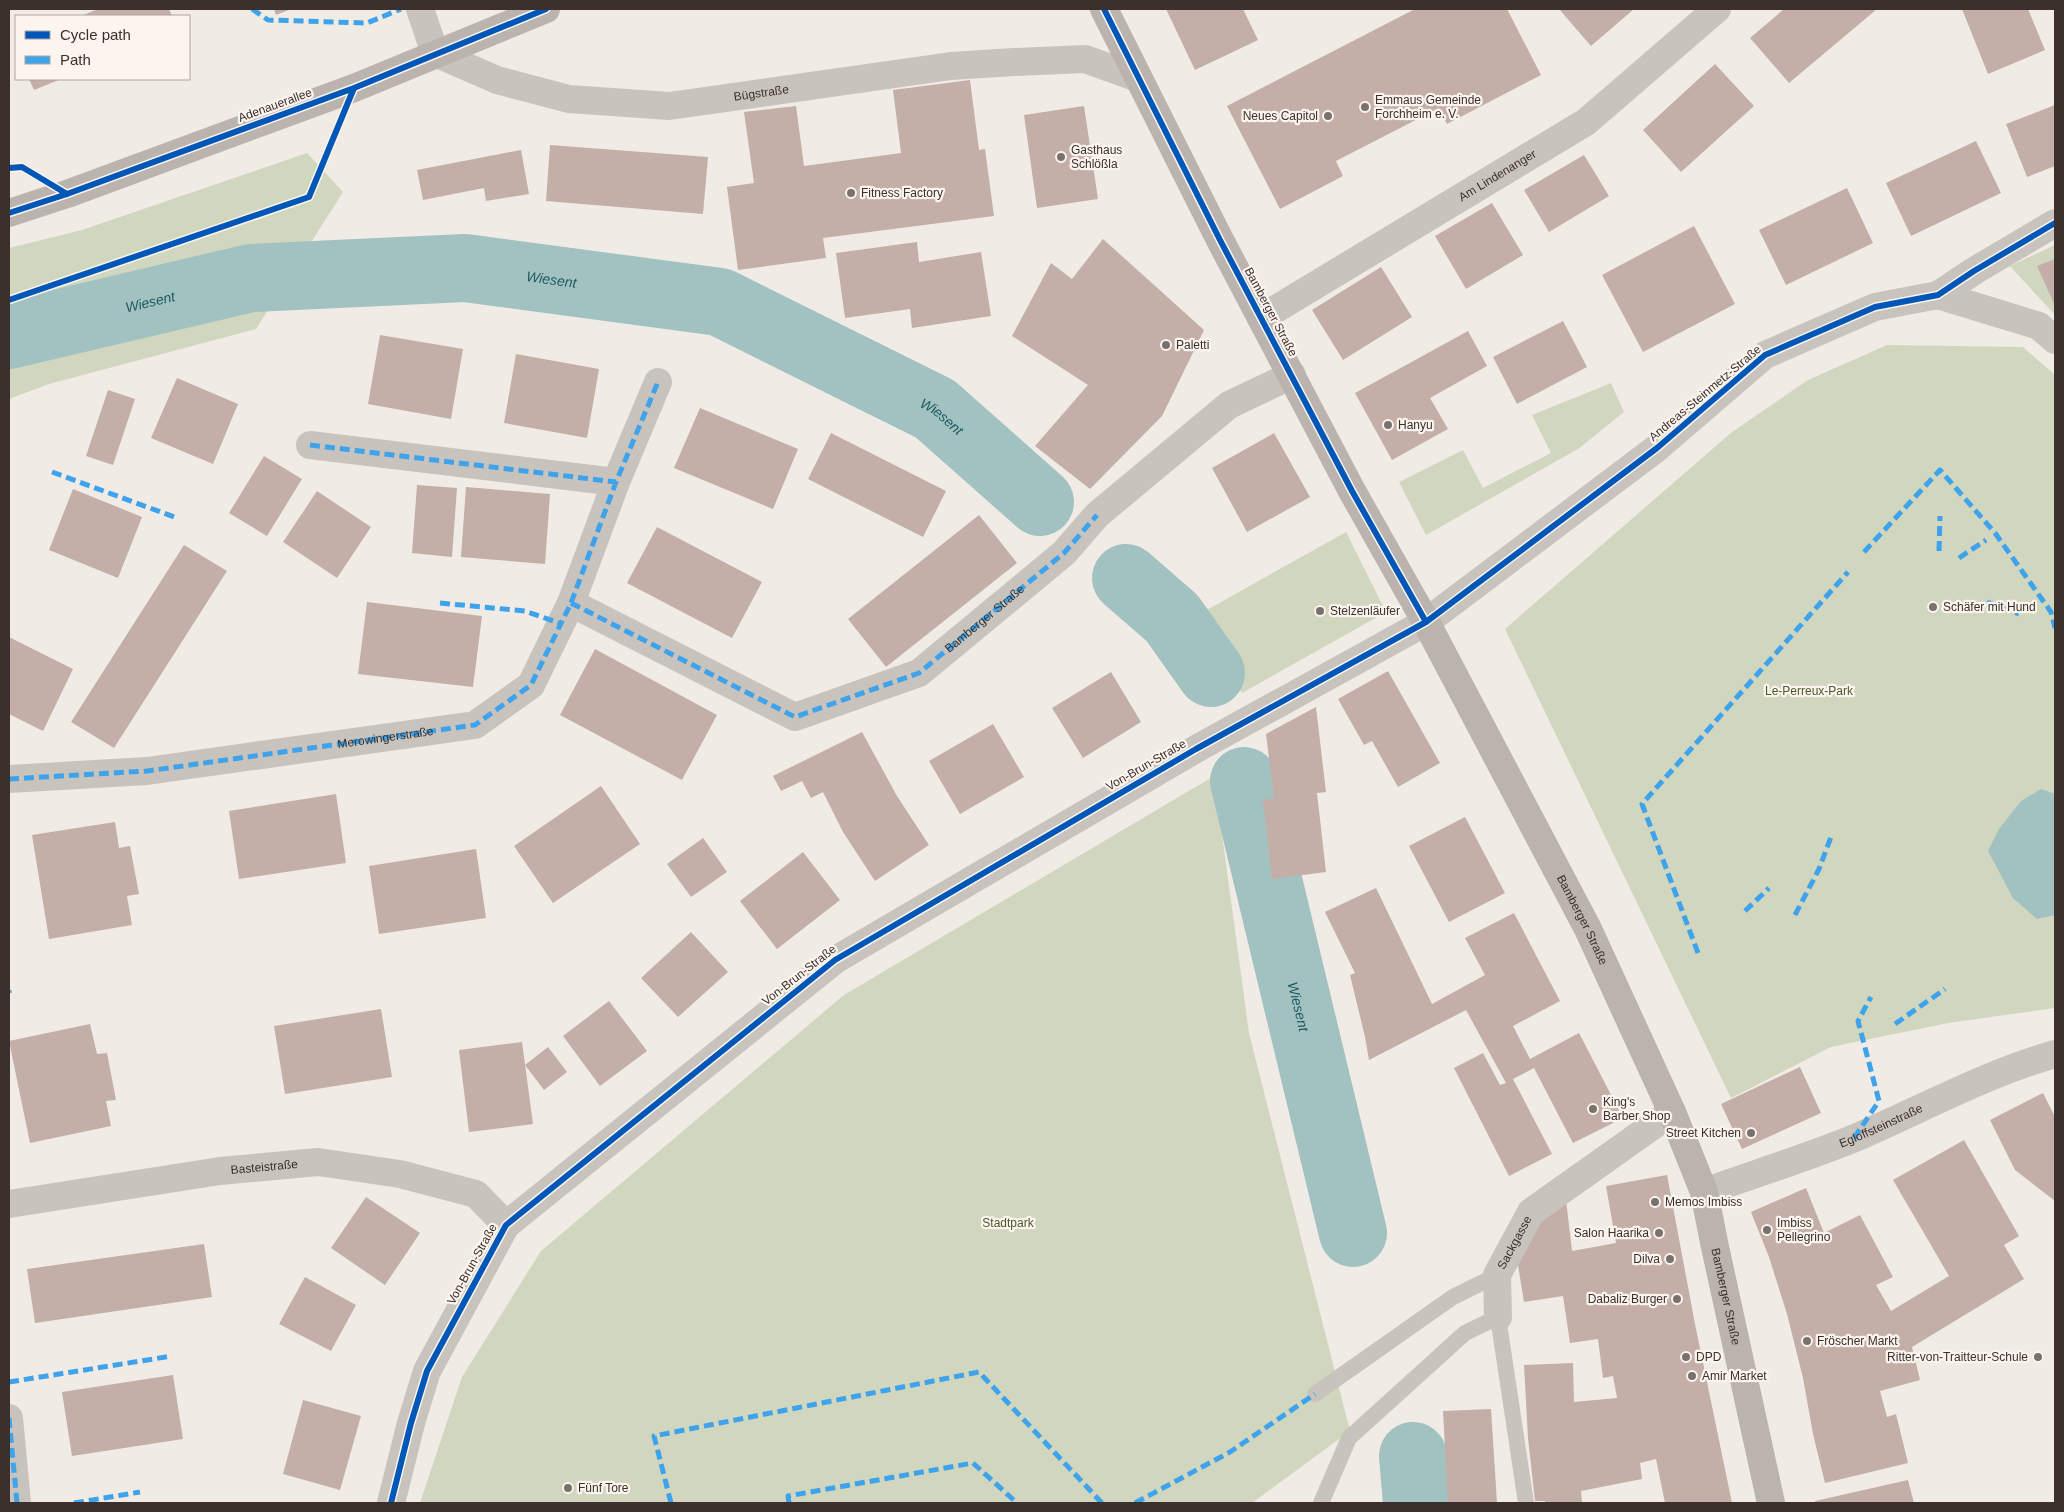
<svg xmlns="http://www.w3.org/2000/svg" width="2064" height="1512" font-family="Helvetica,sans-serif">
	<style>
		.green { fill: #d1d6bf }
		.water { fill: #a1c2c1 }
		.lines { fill: none; stroke-linecap: round; stroke-linejoin: round }
		.river { stroke: #a1c2c1; stroke-width: 68 }
		.building { fill: #c3afa7 }
		.lane { stroke: #c9c3be; stroke-width: 16 }
		.street { stroke: #c9c3be; stroke-width: 28 }
		.secondary { stroke: #bab3ae; stroke-width: 28 }
		.quiet { stroke: #3fa3eb; stroke-width: 5; stroke-dasharray: 10 5; stroke-linecap: butt }
		.cycleway-casing { stroke: #fbf5ee; stroke-width: 9 }
		.cycleway { stroke: #0057b8; stroke-width: 6 }
		.poi-dot { fill: #7a716c; stroke: #fbf5ee; stroke-width: 2 }
		.labels { text-anchor: middle; dominant-baseline: central; stroke-width: 4.5; stroke-linejoin: round; paint-order: stroke }
		.street-label { font-size: 12px; fill: #3b302b; stroke: #fbf5ee }
		.poi-label { font-size: 12px; fill: #3b302b; stroke: #fbf5ee; text-anchor: start }
		.park-label { font-size: 12px; fill: #4a5a2e; stroke: #fbf5ee }
		.water-label { font-size: 14px; font-style: italic; fill: #1f5a5e; stroke: #fbf5ee }
	</style>
	<rect width="100%" height="100%" fill="#f0ebe5"/>
	<path class="green" d="M307,153L343,192L256,329L49,384L9,399V248L82,230Z
		M2055,245V315L2010,266Z
		M1887,345L2023,347L2055,375V1008L1948,1023L1831,1047L1731,1098L1505,629L1732,432L1808,380Z
		M1611,383L1624,412L1578,449L1426,535L1399,482L1463,450L1483,488L1551,453L1532,415Z
		M1346,532L1386,612L1242,693L1196,616Z
		M1214,776L1249,1033L1350,1431L1252,1503H420L462,1377L541,1251L844,995Z"/>
	<path class="water" d="M2041,789L2055,794V915L2037,919L2013,898L1988,851L1999,829L2021,801Z"/>
	<g class="lines">
		<g class="river">
			<path id="s1" d="M9,335L251,278L465,268L720,302L935,409L1040,502"/>
			<path d="M1126,578L1172,618L1211,673"/>
			<path id="s2" d="M1244,781L1353,1233"/>
			<path d="M1413,1456L1417,1503"/>
		</g>
	</g>
	<path class="building" d="M98,9H169L172,16H81Z
		M274,9H291L276,15Z
		M1166,9H1243L1258,40L1195,70Z
		M1415,9H1507L1541,75L1447,124L1439,108L1336,161L1343,176L1280,209L1227,106Z
		M1559,9H1634L1591,46Z
		M1784,9H1877L1789,83L1750,38Z
		M1962,9H2028L2045,50L1988,74Z
		M1715,64L1754,106L1681,172L1643,130Z
		M29,79H61L34,90Z
		M970,80L979,150L985,149L994,216L823,238L826,258L738,270L727,187L754,183L744,112L796,106L804,166L901,153L893,90Z
		M2055,105V166L2027,177L2006,124Z
		M1084,106L1098,199L1037,208L1024,115Z
		M1976,141L2001,193L1911,236L1886,183Z
		M550,145L708,157L703,214L546,201Z
		M521,150L529,194L486,201L484,188L423,200L417,170Z
		M1584,155L1609,196L1549,232L1524,190Z
		M1847,188L1873,243L1786,285L1759,230Z
		M1492,203L1523,255L1466,289L1435,236Z
		M1694,226L1735,304L1643,352L1602,275Z
		M1103,239L1204,330L1162,416L1090,489L1035,446L1088,385L1012,336L1051,263L1072,279Z
		M917,242L919,262L981,252L991,316L912,328L910,309L845,318L836,253Z
		M2055,259V306L2037,266Z
		M1381,267L1412,317L1343,360L1312,310Z
		M1563,321L1587,367L1517,404L1493,357Z
		M1468,331L1487,366L1430,398L1448,429L1392,460L1355,393Z
		M380,335L463,349L451,419L368,404Z
		M516,354L599,369L587,438L504,423Z
		M177,378L238,404L213,464L151,438Z
		M108,390L135,399L113,465L86,456Z
		M700,408L798,449L773,509L674,468Z
		M831,433L946,491L923,537L808,479Z
		M1274,433L1310,497L1247,532L1212,468Z
		M264,456L302,479L267,536L229,513Z
		M417,485L457,488L452,557L412,553Z
		M466,487L550,494L545,564L461,557Z
		M73,489L142,517L118,578L49,550Z
		M317,491L371,527L337,578L283,542Z
		M979,515L1017,563L886,667L848,619Z
		M657,527L762,582L732,638L627,583Z
		M184,545L227,571L114,748L71,722Z
		M367,602L482,616L473,687L358,674Z
		M9,637L73,669L43,731L9,714Z
		M595,649L717,715L682,780L560,715Z
		M1388,671L1440,763L1398,787L1372,741L1364,745L1338,699Z
		M1111,672L1141,722L1083,758L1052,708Z
		M1316,707L1326,792L1317,793L1326,872L1272,879L1263,800L1274,798L1266,734Z
		M993,724L1024,777L960,814L929,761Z
		M862,732L897,796L929,845L875,881L843,832L823,792L811,798L802,781L781,791L773,776Z
		M601,786L640,844L553,903L514,846Z
		M336,794L346,863L239,879L229,811Z
		M1465,817L1505,893L1449,922L1409,846Z
		M115,822L119,848L130,846L139,894L127,896L132,925L49,939L32,835Z
		M703,838L727,872L691,897L667,864Z
		M476,849L486,918L379,934L369,866Z
		M803,852L840,900L777,949L740,901Z
		M1376,888L1432,1004L1485,975L1465,938L1514,913L1560,1001L1513,1026L1530,1059L1579,1033L1623,1118L1573,1143L1534,1068L1513,1079L1552,1154L1509,1176L1454,1068L1483,1053L1500,1085L1506,1083L1466,1010L1369,1060L1365,1037L1350,975L1355,973L1325,912Z
		M691,932L728,972L678,1017L641,978Z
		M609,1001L647,1051L600,1086L563,1036Z
		M381,1009L392,1077L285,1094L274,1026Z
		M90,1024L97,1054L107,1053L116,1100L106,1101L111,1126L30,1143L9,1041Z
		M522,1042L533,1124L469,1132L459,1050Z
		M548,1047L567,1072L544,1090L525,1065Z
		M1800,1067L1821,1113L1742,1149L1721,1104Z
		M2043,1093L2055,1117V1201L2015,1170L1990,1120Z
		M1964,1140L2019,1236L2004,1245L2024,1279L1912,1347L1920,1380L1880,1391L1887,1417L1896,1414L1908,1463L1825,1483L1813,1434L1803,1378L1787,1314L1769,1257L1751,1212L1806,1188L1824,1233L1860,1215L1893,1277L1876,1285L1891,1311L1949,1276L1893,1180Z
		M1667,1175L1695,1324L1732,1503H1665L1656,1459L1640,1463L1642,1479L1581,1491L1582,1503H1545V1501H1535L1528,1438L1524,1365L1573,1363L1574,1402L1617,1398L1613,1376L1603,1378L1598,1339L1570,1343L1563,1296L1524,1302L1517,1259L1531,1220L1566,1200L1572,1251L1616,1243L1606,1186Z
		M366,1197L420,1233L385,1285L331,1248Z
		M204,1244L212,1297L35,1323L27,1269Z
		M305,1277L356,1305L331,1351L279,1324Z
		M173,1375L183,1439L72,1456L62,1392Z
		M303,1400L361,1416L340,1490L283,1474Z
		M1491,1409L1497,1503H1448L1443,1411Z
		M1908,1480L1914,1503H1815V1501Z"/>
	<g class="lines">
		<path class="lane" d="M1315,1394L1453,1297L1497,1275
			M1321,1503L1349,1438L1465,1333L1498,1317L1526,1503"/>
		<g class="street">
			<path id="s3" d="M420,9L435,53L497,80L569,99L669,106L951,66L1014,62L1085,59L1138,78"/>
			<path d="M1938,295L2039,326L2055,340"/>
			<path id="s4" d="M1261,318L1586,122L1717,9"/>
			<path d="M310,445L616,482"/>
			<path id="s5" d="M571,603L795,717L919,673L1064,553L1097,515L1229,405L1292,375"/>
			<path id="s6" d="M9,779L147,771L475,725L531,685L571,603L616,482L658,382"/>
			<path id="s7" d="M1704,1192C1754,1174 1806,1158 1855,1138C1922,1109 1985,1074 2055,1054"/>
			<path id="s8" d="M9,1204L220,1171L318,1162L400,1174L476,1194L506,1225"/>
			<path id="s9" d="M1498,1317L1497,1275L1531,1212L1672,1112"/>
			<path d="M9,1418L17,1503"/>
			<path d="M391,1503L411,1423L427,1371L506,1225L835,960L1196,749L1426,622L1657,448L1765,355L1875,307L1938,295L1974,271L2055,223"/>
		</g>
		<g class="secondary">
			<path id="s10" d="M1104,9L1220,240L1352,491L1426,622L1588,929L1672,1112L1704,1192L1715,1247L1771,1503"/>
			<path d="M9,213L67,194L354,88L546,9"/>
		</g>
		<path class="quiet" d="M252,9L268,20L367,23L401,9
			M310,445L616,482
			M52,472L177,518
			M1939,551L1940,516
			M1864,552L1940,470L1995,533L2051,612L2055,628
			M1959,558L1986,540
			M1987,602L2019,614
			M440,603L525,611L562,624
			M571,603L795,717L919,673L1064,553L1097,515
			M9,779L147,771L475,725L531,685L571,603L616,482L658,382
			M1745,911L1769,888
			M1795,915L1819,869L1831,837
			M1698,953L1642,804L1848,572
			M9,990V993
			M1895,1024L1945,989
			M1854,1138L1879,1101L1858,1021L1871,997
			M9,1382L172,1356
			M9,1418L17,1503
			M74,1503L140,1492
			M671,1503L654,1436L979,1372L1102,1503
			M789,1503L788,1496L973,1463L1017,1503
			M1135,1503L1230,1452L1315,1394"/>
		<g class="cycleway-casing">
			<path id="cycleway" d="M1104,9L1220,240L1352,491L1426,622
				M9,168L22,167L67,194
				M9,213L67,194L354,88L546,9
				M9,300L309,197L354,88
				M391,1503L411,1423L427,1371L506,1225L835,960L1196,749L1426,622L1657,448L1765,355L1875,307L1938,295L1974,271L2055,223"/>
		</g>
		<use href="#cycleway" class="cycleway"/>
	</g>
	<g class="poi-dot">
		<circle cx="1365" cy="107" r="5"/>
		<circle cx="1328" cy="116" r="5"/>
		<circle cx="1061" cy="157" r="5"/>
		<circle cx="851" cy="193" r="5"/>
		<circle cx="1166" cy="345" r="5"/>
		<circle cx="1388" cy="425" r="5"/>
		<circle cx="1933" cy="607" r="5"/>
		<circle cx="1320" cy="611" r="5"/>
		<circle cx="1593" cy="1109" r="5"/>
		<circle cx="1751" cy="1133" r="5"/>
		<circle cx="1655" cy="1202" r="5"/>
		<circle cx="1767" cy="1230" r="5"/>
		<circle cx="1659" cy="1233" r="5"/>
		<circle cx="1670" cy="1259" r="5"/>
		<circle cx="1677" cy="1299" r="5"/>
		<circle cx="1807" cy="1341" r="5"/>
		<circle cx="1686" cy="1357" r="5"/>
		<circle cx="2038" cy="1357" r="5"/>
		<circle cx="1692" cy="1376" r="5"/>
		<circle cx="568" cy="1488" r="5"/>
	</g>
	<g class="labels">
		<g class="street-label">
			<text stroke="none"><textPath href="#s3" startOffset="382">Bügstraße</textPath></text>
			<text transform="translate(275 105) rotate(-20)">Adenauerallee</text>
			<text stroke="none"><textPath href="#s4" startOffset="276">Am Lindenanger</textPath></text>
			<text transform="translate(1271 312) rotate(62)">Bamberger Straße</text>
			<text transform="translate(1705 393) rotate(-40)">Andreas-Steinmetz-Straße</text>
			<text stroke="none"><textPath href="#s5" startOffset="468">Bamberger Straße</textPath></text>
			<text stroke="none"><textPath href="#s6" startOffset="379">Merowingerstraße</textPath></text>
			<text transform="translate(1146 765) rotate(-30)">Von-Brun-Straße</text>
			<text stroke="none"><textPath href="#s10" startOffset="1029">Bamberger Straße</textPath></text>
			<text transform="translate(799 975) rotate(-38)">Von-Brun-Straße</text>
			<text stroke="none"><textPath href="#s7" startOffset="189">Egloffsteinstraße</textPath></text>
			<text stroke="none"><textPath href="#s8" startOffset="258">Basteistraße</textPath></text>
			<text stroke="none"><textPath href="#s9" startOffset="79">Sackgasse</textPath></text>
			<text transform="translate(472 1264) rotate(-61)">Von-Brun-Straße</text>
			<text stroke="none"><textPath href="#s10" startOffset="1434">Bamberger Straße</textPath></text>
		</g>
		<g class="poi-label">
			<text x="1375" y="100">Emmaus Gemeinde<tspan x="1375" dy="14">Forchheim e. V.</tspan></text>
			<text x="1318" y="116" text-anchor="end">Neues Capitol</text>
			<text x="1071" y="150">Gasthaus<tspan x="1071" dy="14">Schlößla</tspan></text>
			<text x="861" y="193">Fitness Factory</text>
			<text x="1176" y="345">Paletti</text>
			<text x="1398" y="425">Hanyu</text>
			<text x="1943" y="607">Schäfer mit Hund</text>
			<text x="1330" y="611">Stelzenläufer</text>
			<text x="1603" y="1102">King's<tspan x="1603" dy="14">Barber Shop</tspan></text>
			<text x="1741" y="1133" text-anchor="end">Street Kitchen</text>
			<text x="1665" y="1202">Memos Imbiss</text>
			<text x="1777" y="1223">Imbiss<tspan x="1777" dy="14">Pellegrino</tspan></text>
			<text x="1649" y="1233" text-anchor="end">Salon Haarika</text>
			<text x="1660" y="1259" text-anchor="end">Dilva</text>
			<text x="1667" y="1299" text-anchor="end">Dabaliz Burger</text>
			<text x="1817" y="1341">Fröscher Markt</text>
			<text x="1696" y="1357">DPD</text>
			<text x="2028" y="1357" text-anchor="end">Ritter-von-Traitteur-Schule</text>
			<text x="1702" y="1376">Amir Market</text>
			<text x="578" y="1488">Fünf Tore</text>
		</g>
		<g class="park-label">
			<text x="1809" y="691">Le-Perreux-Park</text>
			<text x="1008" y="1223">Stadtpark</text>
		</g>
		<g class="water-label">
			<text stroke="none"><textPath href="#s1" startOffset="550">Wiesent</textPath></text>
			<text stroke="none"><textPath href="#s1" startOffset="145">Wiesent</textPath></text>
			<text stroke="none"><textPath href="#s1" startOffset="970">Wiesent</textPath></text>
			<text stroke="none"><textPath href="#s2" startOffset="232">Wiesent</textPath></text>
		</g>
	</g>
	<rect width="2064" height="1512" fill="none" stroke="#3b302b" stroke-width="20"/>
	<rect x="15" y="15" width="175" height="65" fill="#fbf5ee" stroke="#aea6a0"/>
	<rect x="25" y="31" width="25" height="8" fill="#0057b8" stroke="#aea6a0"/>
	<text x="60" y="40" font-size="15" fill="#3b302b">Cycle path</text>
	<rect x="25" y="56" width="25" height="8" fill="#3fa3eb" stroke="#aea6a0"/>
	<text x="60" y="65" font-size="15" fill="#3b302b">Path</text>
</svg>
